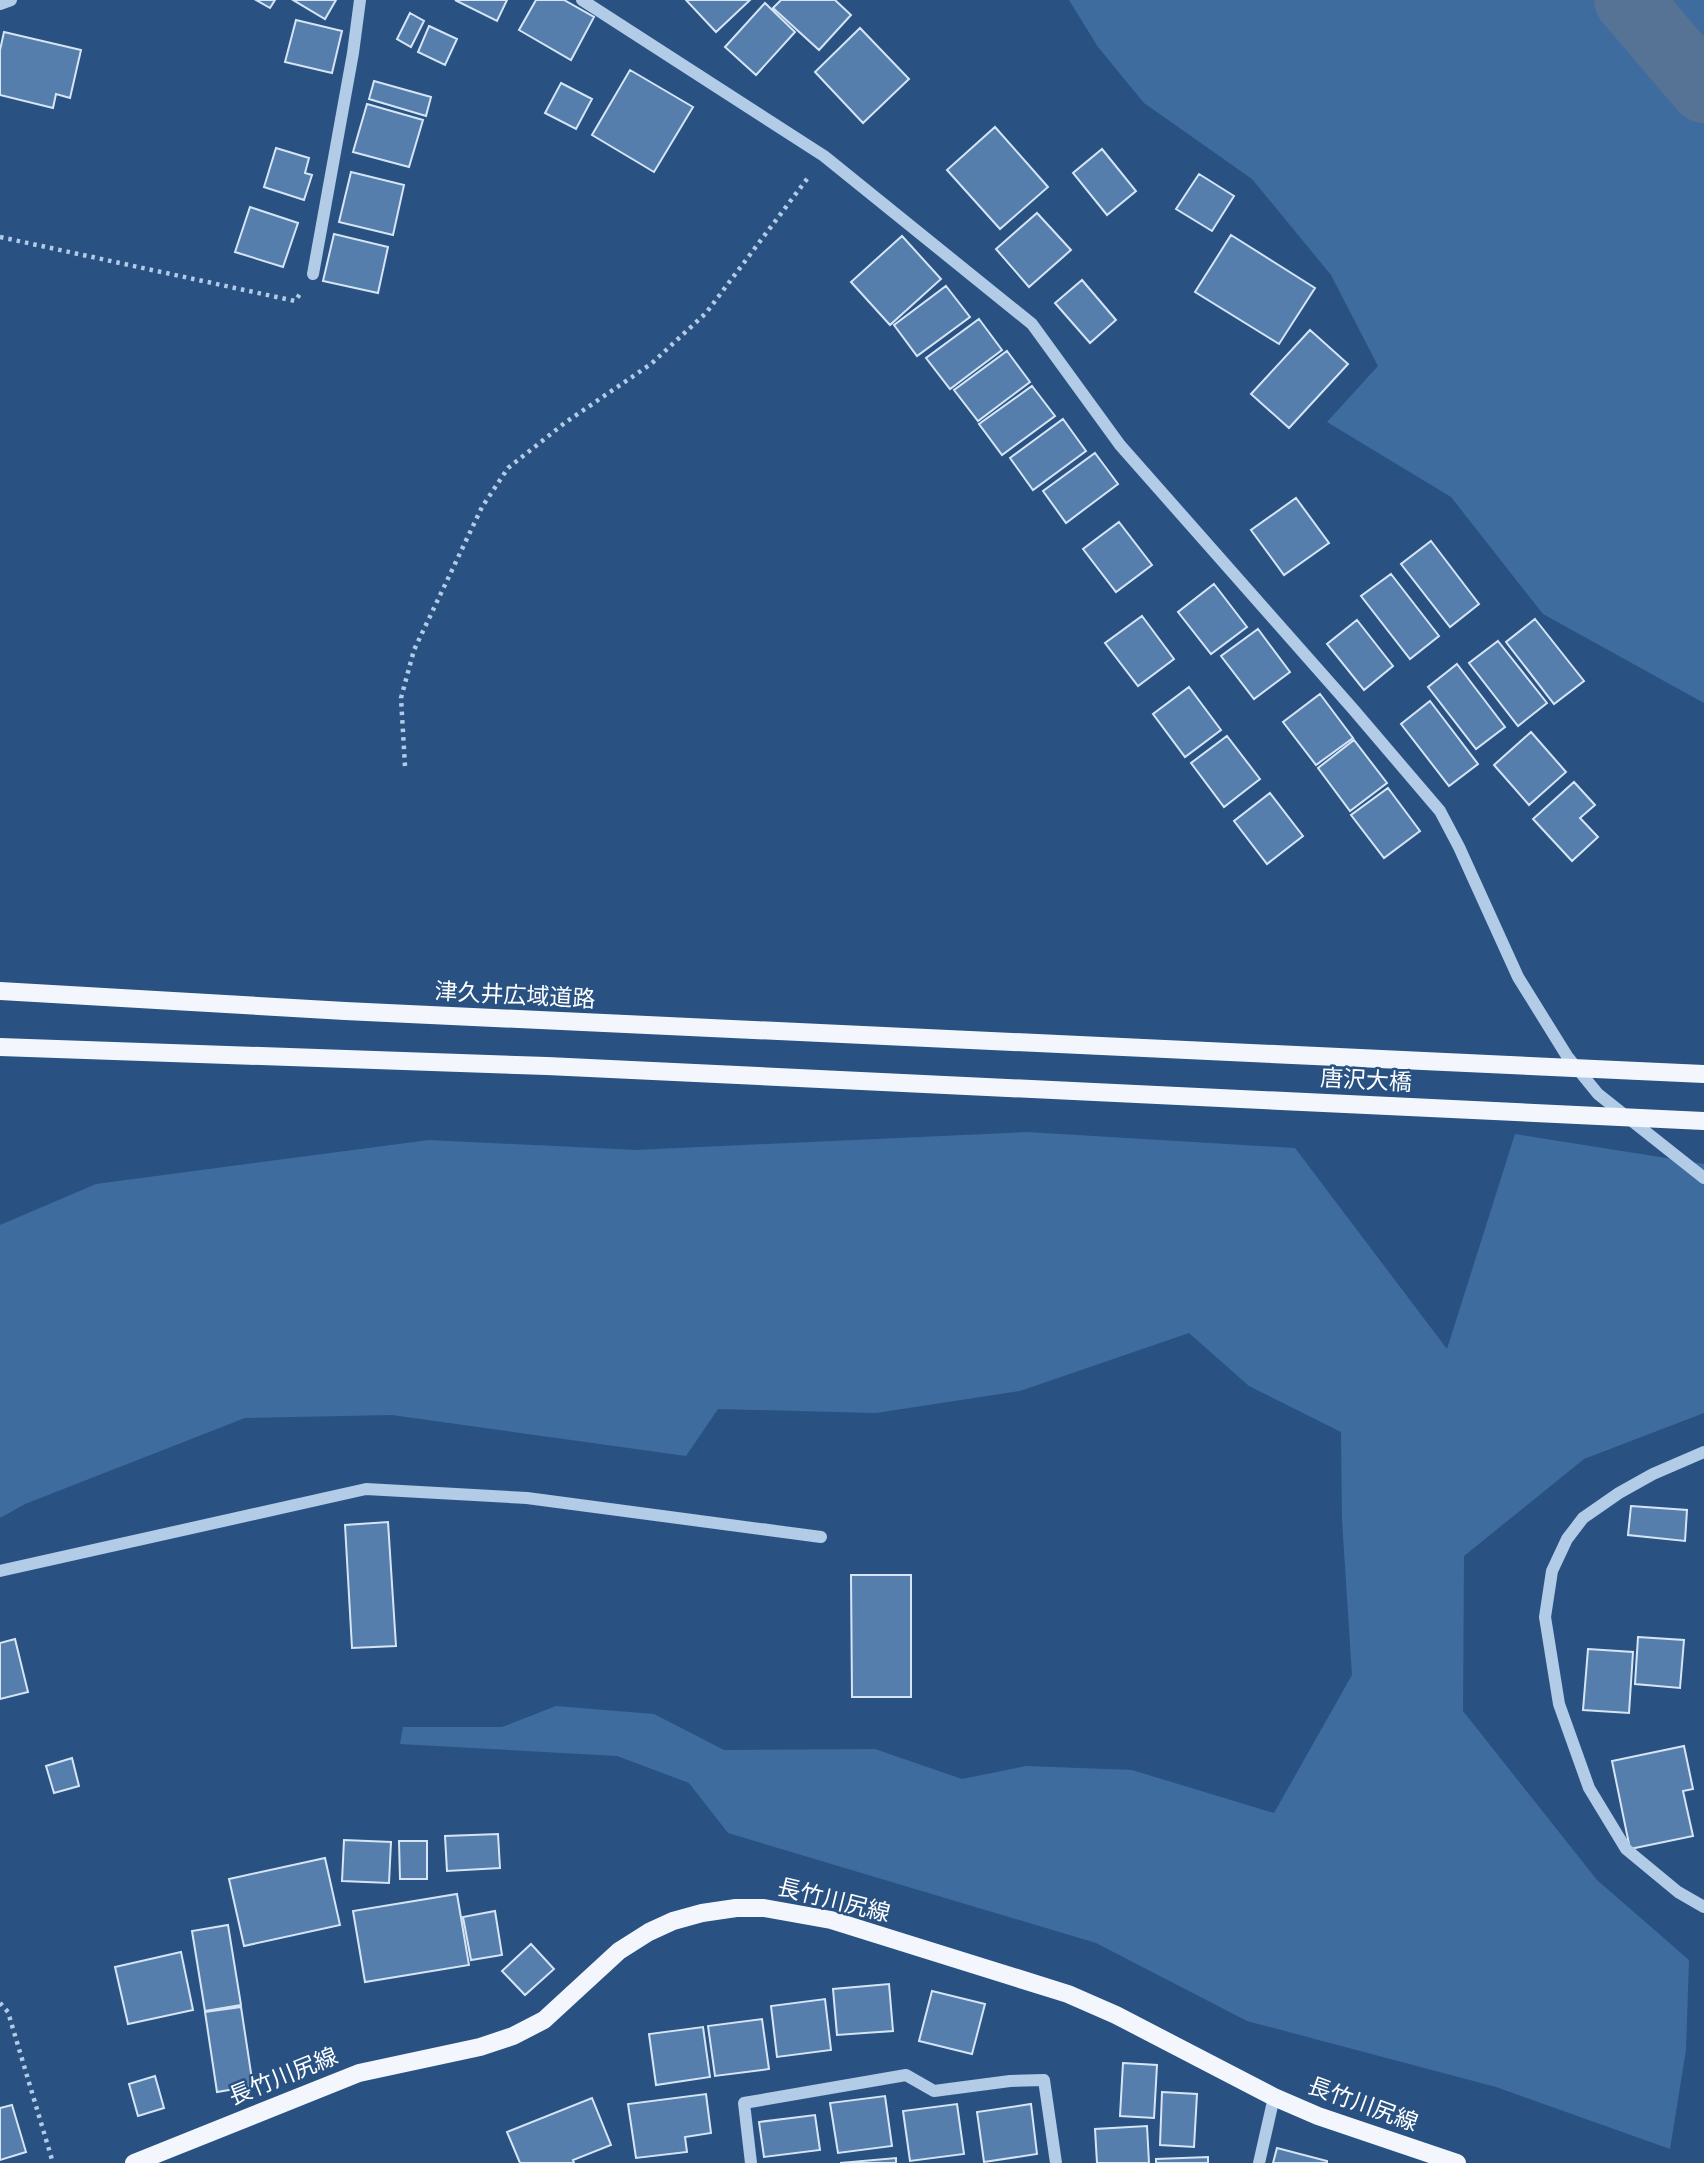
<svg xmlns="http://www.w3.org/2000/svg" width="1704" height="2163" font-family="'Space Grotesk','Noto Sans JP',sans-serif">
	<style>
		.green { fill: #3e6c9f }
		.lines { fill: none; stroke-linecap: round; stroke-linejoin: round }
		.river { stroke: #567395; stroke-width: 68 }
		.building { fill: #567eac; stroke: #d5e5f5; stroke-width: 2 }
		.path { stroke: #b2cbe6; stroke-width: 4.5; stroke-dasharray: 3.5 5; stroke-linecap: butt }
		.minor { stroke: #b2cbe6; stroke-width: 12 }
		.major { stroke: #f3f7fd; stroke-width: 18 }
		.labels { text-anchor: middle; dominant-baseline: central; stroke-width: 5; stroke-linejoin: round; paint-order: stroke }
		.street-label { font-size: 23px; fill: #fff; stroke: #295283 }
	</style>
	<rect width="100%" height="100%" fill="#295283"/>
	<path class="green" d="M1069,0H1704V703L1543,614L1451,497L1327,422L1378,366L1331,275L1252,179L1144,103L1098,47Z
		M1027,1132L1295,1148L1447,1349L1515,1134L1704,1164V1413L1584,1459L1464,1556L1463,1711L1597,1880L1689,1960L1686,2050L1670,2149L1496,2087L1247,2021L1096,1943L728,1833L689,1783L617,1756L400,1744L403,1727H502L556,1706L654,1714L724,1750L875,1749L962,1779L1026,1766L1132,1770L1274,1813L1352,1675L1342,1520L1341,1432L1249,1386L1189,1333L1020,1391L876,1413L718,1409L686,1456L392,1415L245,1418L25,1504L0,1518V1225L96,1184L429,1140L636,1150Z"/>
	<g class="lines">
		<path class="river" d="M1628,0L1704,89"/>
	</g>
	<path class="building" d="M256,0H275L270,8Z
		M293,0H336L325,19Z
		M455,0H507L497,21Z
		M536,0H564L594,17L571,60L519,30Z
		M686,0H750L716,32Z
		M781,0H835L851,15L819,50L773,8Z
		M765,3L795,32L756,75L725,47Z
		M410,13L424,21L411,47L397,39Z
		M296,20L342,31L332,73L285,62Z
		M429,26L457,39L445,65L418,52Z
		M860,28L909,79L863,123L815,72Z
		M4,32L81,50L70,98L56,94L53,108L0,95V50Z
		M630,70L693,107L654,172L592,135Z
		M374,81L431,97L426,116L369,99Z
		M561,83L592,99L576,129L545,113Z
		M367,104L423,120L409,167L353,152Z
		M995,127L1048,187L1000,229L947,170Z
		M276,148L309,158L305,173L312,175L304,200L264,187Z
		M1102,149L1136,191L1107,215L1073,173Z
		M351,172L404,185L393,235L339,222Z
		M1199,174L1234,196L1212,231L1176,209Z
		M250,207L298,223L283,267L235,252Z
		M1037,213L1071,250L1029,287L996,249Z
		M334,234L388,247L378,293L323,281Z
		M1231,235L1315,288L1279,344L1195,292Z
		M902,236L941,279L890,325L851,282Z
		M1082,280L1116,320L1090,343L1055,303Z
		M946,286L970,317L917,356L894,325Z
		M979,319L1002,350L950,389L926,358Z
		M1310,330L1348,364L1289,428L1251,394Z
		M1007,351L1030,382L978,421L954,390Z
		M1032,386L1055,416L1002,455L979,424Z
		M1063,419L1086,451L1033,490L1010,458Z
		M1095,453L1118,484L1066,523L1043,491Z
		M1296,498L1329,543L1284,575L1251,530Z
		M1119,522L1152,565L1116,592L1083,549Z
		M1431,541L1479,604L1450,627L1401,564Z
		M1391,574L1439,636L1410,659L1361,596Z
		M1214,584L1247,627L1211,654L1178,612Z
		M1142,616L1174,659L1138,686L1105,643Z
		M1535,619L1584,681L1554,704L1506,642Z
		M1357,620L1393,666L1364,690L1327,644Z
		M1258,629L1290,672L1254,699L1221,656Z
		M1498,641L1547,703L1518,726L1469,663Z
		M1457,664L1505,727L1476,749L1428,687Z
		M1189,687L1221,730L1185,757L1153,714Z
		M1320,694L1353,738L1316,765L1283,722Z
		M1430,701L1478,764L1449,786L1401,724Z
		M1531,732L1566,772L1529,805L1494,765Z
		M1227,736L1260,779L1224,807L1191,763Z
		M1354,740L1387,783L1350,811L1318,768Z
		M1574,782L1595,805L1580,818L1598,837L1572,861L1533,819Z
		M1388,788L1420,831L1384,858L1351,815Z
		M1270,793L1303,836L1267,864L1234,821Z
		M1631,1506L1687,1510L1685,1541L1628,1535Z
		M388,1522L396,1646L352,1648L345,1525Z
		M851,1575H911V1697H852Z
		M1638,1637L1684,1640L1680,1688L1635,1684Z
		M15,1639L28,1692L0,1699V1643Z
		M1588,1649L1633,1652L1629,1713L1583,1710Z
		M1684,1746L1693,1789L1683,1791L1693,1836L1630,1849L1612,1761Z
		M72,1758L79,1786L54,1793L46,1766Z
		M498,1834L500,1868L447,1871L445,1836Z
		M344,1840L391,1842L389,1883L342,1881Z
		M399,1841H427V1879H400Z
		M325,1858L340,1925L244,1946L229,1879Z
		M457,1894L469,1965L365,1982L353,1911Z
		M495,1911L502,1955L471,1960L463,1917Z
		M228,1925L241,2005L205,2011L192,1931Z
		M531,1944L554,1969L525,1995L502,1971Z
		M181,1952L193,2010L128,2024L115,1967Z
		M889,1984L893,2031L837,2035L833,1989Z
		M932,1991L985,2004L972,2054L919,2041Z
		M825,1999L831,2050L777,2057L771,2006Z
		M241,2007L253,2086L217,2092L205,2012Z
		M762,2019L769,2069L715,2076L708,2026Z
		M703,2027L710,2077L656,2085L649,2034Z
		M1123,2063L1157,2065L1154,2118L1120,2116Z
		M155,2076L164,2108L138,2116L129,2084Z
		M1162,2092L1197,2094L1194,2147L1160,2145Z
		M706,2094L711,2133L685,2137L687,2152L636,2158L628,2104Z
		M885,2096L892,2146L838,2153L830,2103Z
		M592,2098L611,2145L573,2160L574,2163H520L507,2132Z
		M957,2104L964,2154L910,2161L903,2111Z
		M1031,2104L1037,2154L984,2162L977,2112Z
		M12,2105L26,2152L0,2160V2108Z
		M815,2115L820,2150L764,2157L759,2122Z
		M1147,2126L1149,2163H1097L1095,2129Z
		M1277,2148L1327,2161V2163H1273Z
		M1208,2157V2163H1156V2159Z
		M896,2158V2163H840Z"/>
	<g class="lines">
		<path class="path" d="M0,237L295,301L300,294
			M405,766L401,698L414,650L482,507L508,468L566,422L651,364L706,313L810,175
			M0,2003L8,2012L53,2163"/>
		<path class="minor" d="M582,0L824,156L1032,324L1120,445L1353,709L1440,811L1459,847L1518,977L1567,1056L1598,1094L1704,1178
			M0,4L11,0
			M313,274L353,53L360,0
			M1704,1452L1653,1474L1619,1493L1583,1518L1567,1539L1552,1571L1545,1617L1559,1704L1589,1788L1626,1849L1678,1892L1704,1907
			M0,1571L366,1489L527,1498L821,1537
			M751,2163L744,2103L906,2075L934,2091L1010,2081L1044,2080L1056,2163
			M1259,2163L1274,2097"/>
		<path class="major" d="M0,991L345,1011L1704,1074
			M0,1047L547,1066L1704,1121
			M134,2163L359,2073L480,2047L513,2036L544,2020L619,1951L649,1932L673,1921L702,1913L736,1908H764L831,1920L1068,1994L1116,2015L1274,2097L1318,2116L1457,2163"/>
	</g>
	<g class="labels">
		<g class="street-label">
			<text transform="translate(515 995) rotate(3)">津久井広域道路</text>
			<text transform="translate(1366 1080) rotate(3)">唐沢大橋</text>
			<text transform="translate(834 1900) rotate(14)">長竹川尻線</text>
			<text transform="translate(283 2076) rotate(-22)">長竹川尻線</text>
			<text transform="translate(1363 2104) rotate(20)">長竹川尻線</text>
		</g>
	</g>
</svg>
